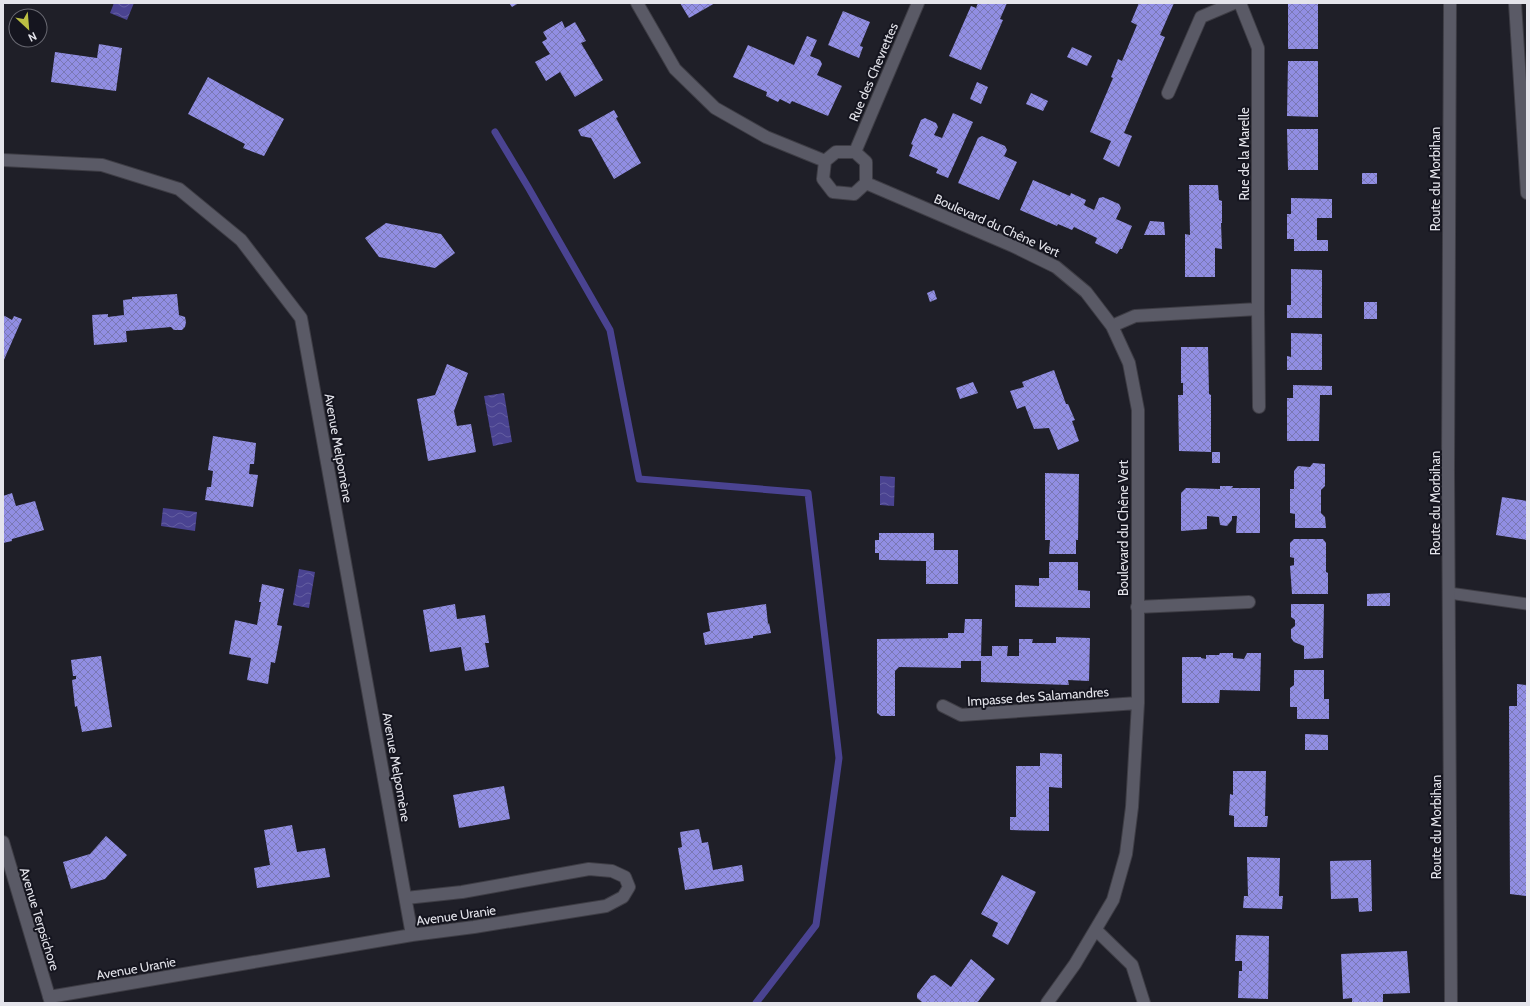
<svg xmlns="http://www.w3.org/2000/svg" width="1530" height="1006" font-family="Cabin,sans-serif">
	<style>
		.water { fill: url(#water-waves) }
		.lines { fill: none; stroke-linecap: round; stroke-linejoin: round }
		.stream { stroke: #4a4391; stroke-width: 7 }
		.building { fill: url(#building-cross-hatch) }
		.lane-casing { stroke: #3e3d45; stroke-width: 13 }
		.street-casing { stroke: #3e3d45; stroke-width: 14 }
		.secondary-casing { stroke: #3e3d45; stroke-width: 14 }
		.lane { stroke: #5a5a66; stroke-width: 11 }
		.street { stroke: #5a5a66; stroke-width: 12 }
		.secondary { stroke: #5a5a66; stroke-width: 12 }
		.labels { text-anchor: middle; dominant-baseline: central; stroke-width: 4; stroke-linejoin: round; paint-order: stroke }
		.street-label { font-size: 13px; fill: #e4e4eb; stroke: #15151f }
	</style>
	<defs>
		<pattern id="water-waves" width="16" height="10" patternUnits="userSpaceOnUse"><rect width="16" height="10" fill="#4a4391"/><path d="M0 5q4-4 8 0t8 0" fill="none" stroke="#645ea1"/></pattern>
		<pattern id="building-cross-hatch" width="8" height="8" patternUnits="userSpaceOnUse"><rect width="8" height="8" fill="#918ee3"/><path d="M0 0l8 8M0 8l8-8" fill="none" stroke="#7a78b4"/></pattern>
	</defs>
	<rect width="100%" height="100%" fill="#1f1f28"/>
	<path class="water" d="M114,3H134L127,20L110,13Z
		M504,393L512,442L493,446L484,396Z
		M880,476L895,477L894,506L880,505Z
		M163,508L197,512L195,531L161,526Z
		M299,569L315,572L309,608L293,605Z"/>
	<g class="lines">
		<path class="stream" d="M495,132L528,187L610,330L639,479L808,493L839,758L816,925L756,1003"/>
	</g>
	<path class="building" d="M509,3H519L512,7Z
		M680,3H715L689,18Z
		M978,3H1007L1000,19L1003,20L981,70L949,56L971,6L976,8Z
		M1139,3H1174L1160,35L1165,37L1124,133L1132,136L1119,167L1103,159L1111,141L1090,132L1113,78L1111,77L1118,59L1122,61L1137,25L1131,22Z
		M1288,3H1318V49H1288Z
		M843,11L870,22L860,46L863,47L859,58L828,45Z
		M562,21L565,28L575,22L586,41L581,43L603,80L575,97L560,72L546,81L535,62L550,54L542,42L547,39L543,32Z
		M807,36L817,40L810,56L820,60L822,64L817,75L842,86L828,116L792,101L790,104L780,99L778,102L766,96L767,92L733,77L748,45L794,65Z
		M99,44L122,48L116,91L51,82L55,52L97,58Z
		M1072,47L1092,56L1087,66L1067,57Z
		M1288,61H1318V117L1287,116Z
		M208,77L284,119L264,156L243,148L245,144L188,114Z
		M977,82L988,87L981,104L970,99Z
		M1031,93L1048,101L1043,111L1026,104Z
		M614,110L618,117L616,118L641,163L614,179L591,138L581,136L578,130Z
		M953,113L973,122L948,178L936,173L938,169L909,156L913,145L911,144L921,120L925,118L936,123L938,127L934,135L942,138Z
		M1287,129H1318V170H1288Z
		M982,136L1005,146L1007,150L1004,156L1017,162L999,200L958,183L978,138Z
		M1362,173H1377V184H1362Z
		M1033,180L1070,196L1071,193L1086,200L1084,205L1094,210L1099,198L1103,197L1119,204L1121,208L1116,219L1132,226L1122,249H1120L1117,254L1095,243L1097,238L1074,227L1072,230L1058,224L1057,226L1020,210Z
		M1189,185H1218L1219,200L1222,201V223H1221L1222,249L1215,248V277H1185V234L1190,235Z
		M1291,198L1332,199V218H1317V240H1328V251H1294V239H1287V214H1291Z
		M1150,221L1164,222L1165,235H1144Z
		M386,223L441,234L455,253L435,268L379,257L365,238Z
		M1291,269L1322,270V318H1287V305H1291Z
		M934,290L937,299L930,302L927,293Z
		M177,294L179,315L185,317L186,322L185,327L182,330H174L171,327L126,331L127,342L94,345L92,315L108,314V317L124,315L123,300L132,299V297Z
		M1364,302H1377V319H1364Z
		M3,315L12,320L14,316L22,319L3,362Z
		M1291,333L1322,334V370H1287V356L1291,357Z
		M1181,347H1208L1209,394L1211,395V452L1179,451L1178,395H1183V383H1181Z
		M447,364L468,373L454,411L457,426L471,424L476,452L428,461L417,399L435,395Z
		M1054,370L1066,404H1068L1075,420L1072,421L1079,441L1058,450L1049,428L1034,429L1025,406L1017,409L1010,391L1024,387L1022,382Z
		M973,382L978,393L960,399L956,388Z
		M1293,385L1332,386V395H1320L1319,441H1287V398H1293Z
		M213,436L256,443L254,464H250L249,474L258,475L253,507L205,500L207,487H211L213,471L208,470Z
		M1212,452H1220V463H1212Z
		M1313,463L1325,464V486L1321,490V513L1325,517L1326,528H1295V514L1290,513V489H1294V471L1298,466L1310,467Z
		M1045,473L1079,474L1078,540H1076V554H1049L1050,540H1045Z
		M1220,486H1233L1232,488H1260V533H1236L1237,516H1232V520L1227,526L1220,525L1219,517L1207,516V529L1181,531V493L1186,488L1220,489Z
		M12,493L16,506L35,501L44,530L12,539V541L3,543V496Z
		M1502,497L1527,501V540L1496,535Z
		M879,533H934V550H958V584H926V561L879,560V553H875V540H879Z
		M1294,539H1323L1326,543V572L1328,573V594H1292L1290,566L1294,565V558L1290,557V543Z
		M1049,562H1078V590L1090,591V608L1015,607V585L1039,586V578H1049Z
		M262,584L284,589L277,625L282,626L275,663L271,662L268,684L247,680L251,658L229,654L235,620L257,625L261,602H259Z
		M1390,593V606H1367V594Z
		M455,604L457,619L485,615L489,643H485L489,667L465,671L461,647L430,652L423,610Z
		M766,604L768,624L769,623L771,633L753,636V638L705,645L703,633L710,631L707,613Z
		M1291,604H1324L1323,658L1304,659V646L1294,642L1291,638V629L1295,626V620L1291,617Z
		M965,619H982L981,656H992V646H1008L1007,656H1019V639H1033L1032,643H1056V637L1090,638L1089,681L1068,680L1069,685L981,682V661H961V668L899,667L895,671V716H881L877,713V639L948,638V633H964Z
		M1220,653H1233V658L1244,659L1247,653H1261L1260,691L1220,690L1219,703H1182V657H1201V658L1206,659V655H1219Z
		M101,656L112,727L82,732L77,706L75,707L72,680L76,679V676H73L71,660Z
		M1294,670H1324V699H1329V719H1297V707H1290V688L1294,685Z
		M1517,684L1527,685V896L1510,894L1509,706H1517Z
		M1305,734L1328,735V750H1305Z
		M1040,753L1062,754V788L1049,787V831L1010,830V817H1016V766H1040Z
		M1233,771H1266L1265,816H1268L1267,827H1234V816L1229,815L1230,794L1233,795Z
		M504,786L510,819L459,828L453,795Z
		M292,825L297,852L325,848L330,877L257,888L254,868L270,865L264,830Z
		M699,829L702,843L708,842L713,870L742,865L744,881L685,890L678,848L682,847L680,832Z
		M106,836L127,855L105,879L71,889L63,862L90,854Z
		M1247,857L1280,858L1279,896H1283L1282,909L1243,908L1244,896H1248Z
		M1371,860L1372,911L1359,912L1358,898L1331,899L1330,861Z
		M1002,875L1036,892L1008,945L992,936L998,923L981,914Z
		M1236,935L1269,936L1268,999L1238,998L1239,971H1242V961H1235Z
		M1407,951L1410,993L1383,994V1003H1352V998L1343,999L1341,954Z
		M971,959L995,979L977,1003H923L917,998V994L931,976L935,975L951,987Z"/>
	<g class="lines">
		<g class="lane-casing">
			<path id="lane" d="M1449,593L1527,604"/>
		</g>
		<g class="street-casing">
			<path id="street" d="M637,3L675,69L715,108L766,137L825,161
				M1515,3L1527,193
				M1168,93L1201,17L1234,3
				M836,152H855L866,162V183L854,194L833,192L823,179L825,161Z
				M855,152L918,3
				M3,160L102,165L179,189L241,240L301,318L412,935
				M866,183L1013,246L1056,267L1086,292L1112,326L1129,363L1138,410V703L1132,807L1126,854L1113,900L1075,964L1047,1003
				M1258,309L1259,407
				M1112,326L1135,316L1258,309V48L1240,3
				M1137,607L1249,602
				M943,706L961,715L1138,703
				M3,842L51,1003
				M1096,930L1132,965L1144,1003
				M49,997L412,935L474,927L606,906L623,897L629,887L625,877L612,871L589,869L462,892L406,898"/>
		</g>
		<g class="secondary-casing">
			<path id="secondary" d="M1450,3L1448,471L1451,1003"/>
		</g>
		<use href="#lane" class="lane"/>
		<use href="#street" class="street"/>
		<use href="#secondary" class="secondary"/>
	</g>
	<g class="labels">
		<g class="street-label">
			<text transform="translate(873 72) rotate(-67)">Rue des Chevrettes</text>
			<text transform="translate(1244 154) rotate(-90)">Rue de la Marelle</text>
			<text transform="translate(1435 179) rotate(-90)">Route du Morbihan</text>
			<text transform="translate(997 225) rotate(24)">Boulevard du Chêne Vert</text>
			<text transform="translate(339 448) rotate(80)">Avenue Melpomène</text>
			<text transform="translate(1435 503) rotate(-90)">Route du Morbihan</text>
			<text transform="translate(1123 528) rotate(-90)">Boulevard du Chêne Vert</text>
			<text transform="translate(1038 696) rotate(-4)">Impasse des Salamandres</text>
			<text transform="translate(397 767) rotate(80)">Avenue Melpomène</text>
			<text transform="translate(1436 827) rotate(-90)">Route du Morbihan</text>
			<text transform="translate(456 915) rotate(-8)">Avenue Uranie</text>
			<text transform="translate(40 919) rotate(73)">Avenue Terpsichore</text>
			<text transform="translate(136 968) rotate(-10)">Avenue Uranie</text>
		</g>
	</g>
	<rect width="1530" height="1006" fill="none" stroke="#e4e4eb" stroke-width="8"/>
	<g transform="translate(28 28) rotate(154)"><circle r="19" fill="#15151f" stroke="#686871"/>
	<path d="M0-3L7 15L0 10L-7 15Z" fill="#bcbf43"/>
	<text y="-6" font-size="11" font-weight="bold" text-anchor="middle" fill="#e4e4eb">N</text>
	</g>
</svg>
